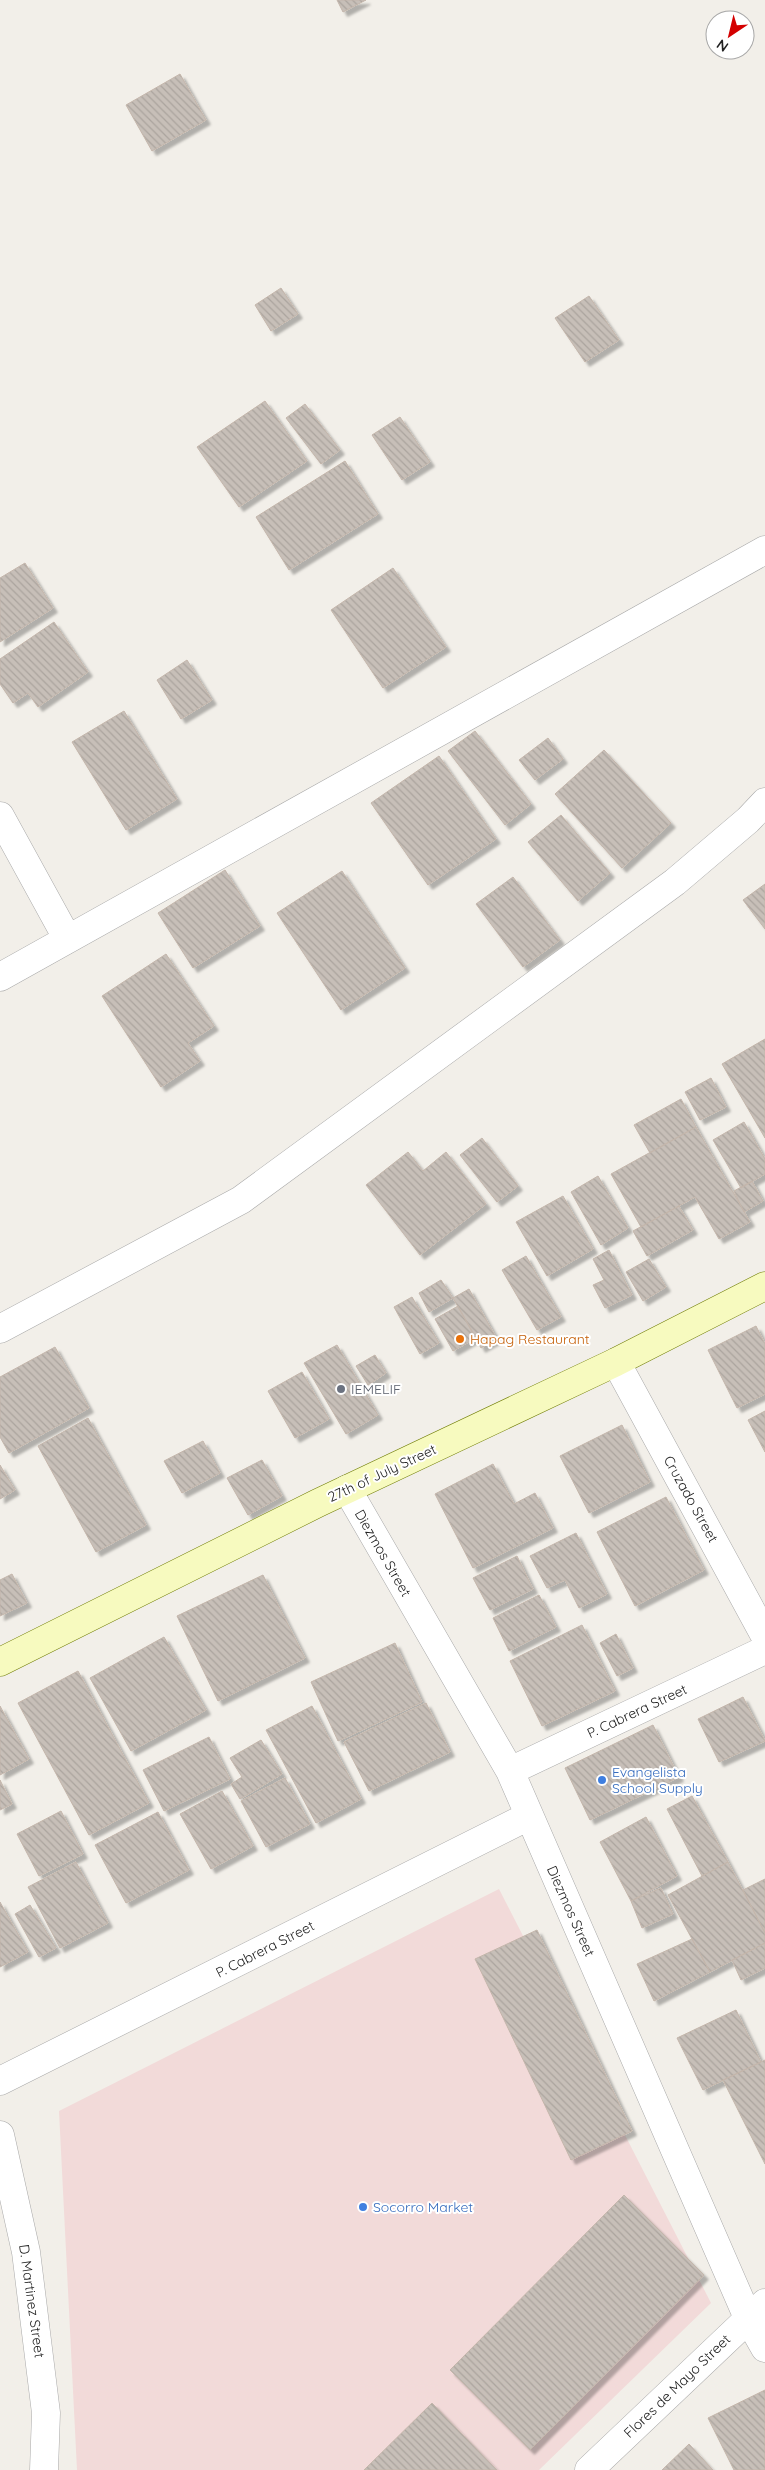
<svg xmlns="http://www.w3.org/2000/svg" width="765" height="2470" font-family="Quicksand,sans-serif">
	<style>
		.commercial { fill: #f2dad9 }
		.building { fill: url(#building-back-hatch); stroke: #c4b6ab; filter: url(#shadow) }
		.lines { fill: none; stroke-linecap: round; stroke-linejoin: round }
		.street-casing { stroke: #a9a9a9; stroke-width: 29 }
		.secondary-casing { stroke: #707d05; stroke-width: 29 }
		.street { stroke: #fff; stroke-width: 28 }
		.secondary { stroke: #f7fabf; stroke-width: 28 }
		.food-dot { fill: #e8710a; stroke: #fff; stroke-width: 2 }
		.worship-dot { fill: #6b7280; stroke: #fff; stroke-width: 2 }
		.shop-dot { fill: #3f7fe0; stroke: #fff; stroke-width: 2 }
		.labels { text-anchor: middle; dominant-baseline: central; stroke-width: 4; stroke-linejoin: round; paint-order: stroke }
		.food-label { font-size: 14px; fill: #c56008; stroke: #fff; text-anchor: start }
		.worship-label { font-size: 14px; fill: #5b616d; stroke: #fff; text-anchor: start }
		.street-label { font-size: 14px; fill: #222; stroke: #fff }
		.shop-label { font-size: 14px; fill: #366cbe; stroke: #fff; text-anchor: start }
	</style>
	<defs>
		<pattern id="building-back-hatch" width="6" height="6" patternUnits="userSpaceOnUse" patternTransform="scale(1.25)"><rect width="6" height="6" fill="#c7bfb8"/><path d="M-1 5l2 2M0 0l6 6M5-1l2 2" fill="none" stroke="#aba49e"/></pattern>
		<filter id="shadow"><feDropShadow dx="4.5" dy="4.5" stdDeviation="1" flood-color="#0004"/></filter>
	</defs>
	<rect width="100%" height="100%" fill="#f2efe9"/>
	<path class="commercial" d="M499,1889L711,2303L539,2470H77L59,2111Z"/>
	<path class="building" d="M337,0H366L343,12Z
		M180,74L206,120L152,151L126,105Z
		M281,288L298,314L271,331L255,305Z
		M589,296L619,340L585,362L555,318Z
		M265,401L307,461L239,507L197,447Z
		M305,404L340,450L321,464L286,418Z
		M400,417L430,462L402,480L372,435Z
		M345,461L378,514L289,570L256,517Z
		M25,563L53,608L0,642V578Z
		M393,568L446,647L383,688L331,610Z
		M54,622L88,672L38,707L28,693L13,703L0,684V659Z
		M187,660L212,700L181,719L157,680Z
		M124,711L177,799L126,830L72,742Z
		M475,731L531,804L505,825L448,751Z
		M548,738L563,759L535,780L519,760Z
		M604,750L671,823L622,868L555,794Z
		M439,756L496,839L428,885L371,803Z
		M561,815L610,873L578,901L528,842Z
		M225,870L260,926L193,968L158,913Z
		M342,871L405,968L341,1010L277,913Z
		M513,877L560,940L523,967L476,904Z
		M765,884V929L743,900Z
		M166,954L214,1026L188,1043L200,1061L161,1087L102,996Z
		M765,1039V1138L722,1064Z
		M711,1078L726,1107L700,1120L685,1092Z
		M681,1099L696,1127L650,1153L634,1125Z
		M744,1122L765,1159V1174L741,1188L713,1140Z
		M696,1127L750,1222L719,1239L695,1197L641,1227L611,1174Z
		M482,1138L518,1186L497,1202L460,1155Z
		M408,1152L423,1171L446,1152L486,1204L420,1255L366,1185Z
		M598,1176L628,1228L601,1245L571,1192Z
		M752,1181L763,1201L744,1212L734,1191Z
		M563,1196L593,1249L547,1276L516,1222Z
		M679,1206L693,1230L647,1256L633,1231Z
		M609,1250L632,1295L605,1308L593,1285L604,1280L593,1259Z
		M526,1256L561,1317L537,1330L502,1270Z
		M649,1259L666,1287L643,1301L626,1272Z
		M441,1280L453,1298L429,1312L419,1293Z
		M469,1289L497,1339L481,1348L453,1298Z
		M412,1297L439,1343L420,1354L394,1307Z
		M458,1306L476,1338L453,1351L435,1319Z
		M756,1326L765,1344V1394L737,1408L708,1350Z
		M337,1345L378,1415L346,1434L304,1363Z
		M55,1347L89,1408L9,1453L0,1437V1377Z
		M375,1355L386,1373L368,1385L356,1366Z
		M302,1372L329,1419L295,1438L268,1391Z
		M765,1411V1452L748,1420Z
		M88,1418L146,1525L96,1552L38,1446Z
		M622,1425L650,1482L589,1513L560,1456Z
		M203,1441L220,1473L182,1493L164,1461Z
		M262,1460L282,1496L248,1515L227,1478Z
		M493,1464L514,1504L535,1493L553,1528L473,1568L435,1494Z
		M0,1465L15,1490L0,1499Z
		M666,1497L704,1570L635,1606L597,1532Z
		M576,1533L607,1594L579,1608L565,1580L547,1588L530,1556Z
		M517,1556L533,1589L490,1610L473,1578Z
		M12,1574L27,1603L0,1616V1580Z
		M263,1575L305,1658L218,1701L177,1616Z
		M539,1595L556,1627L509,1651L493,1618Z
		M582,1625L615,1691L542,1726L510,1661Z
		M616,1634L633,1668L617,1676L600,1643Z
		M164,1637L206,1710L131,1751L90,1678Z
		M395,1643L422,1702L338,1741L311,1682Z
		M78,1671L149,1803L89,1835L18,1703Z
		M743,1697L765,1741L719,1762L698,1719Z
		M426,1703L450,1752L369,1791L344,1742Z
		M0,1706L29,1759L0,1775Z
		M312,1706L361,1799L316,1823L266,1730Z
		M653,1725L679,1777L590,1820L565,1768Z
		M209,1737L230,1779L164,1811L143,1770Z
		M261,1740L282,1774L240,1799L231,1784L242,1777L230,1758Z
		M285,1778L310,1824L266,1847L241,1801Z
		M0,1780L12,1804L0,1810Z
		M222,1791L253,1846L211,1869L180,1814Z
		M692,1796L728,1862L702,1876L667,1809Z
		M61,1811L83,1854L39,1876L17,1834Z
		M158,1812L189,1870L126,1903L95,1845Z
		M646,1817L677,1876L631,1901L600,1842Z
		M76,1862L108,1923L60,1948L28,1887Z
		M728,1862L765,1933V1943L710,1972L668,1895Z
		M765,1879V1933L743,1890Z
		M661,1888L673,1914L642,1928L631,1901Z
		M0,1902L28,1952L0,1967Z
		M30,1905L56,1948L39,1957L15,1914Z
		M537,1930L632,2131L571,2160L475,1959Z
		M692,1939L710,1972L654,2001L637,1964Z
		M765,1943V1968L741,1980L732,1960Z
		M736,2010L761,2062L703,2090L677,2038Z
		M765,2060V2164L723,2080Z
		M624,2195L704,2275L530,2450L450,2370Z
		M765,2390V2470H734L708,2418Z
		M432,2403L497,2470H364Z
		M689,2444L713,2470H662Z"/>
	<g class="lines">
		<g class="street-casing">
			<path id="street" d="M0,816L67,938
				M0,977L765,550
				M0,1329L241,1200L675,882L748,820L765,802
				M616,1362L765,1636
				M347,1489L510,1771L748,2318L765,2348
				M510,1771L765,1650
				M0,2081L529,1816
				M0,2135L26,2252L46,2413L44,2470
				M589,2470L765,2303"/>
		</g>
		<g class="secondary-casing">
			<path id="secondary" d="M0,1662L318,1503L616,1362L765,1286"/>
		</g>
		<use href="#street" class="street"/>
		<use href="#secondary" class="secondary"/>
	</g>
	<circle class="food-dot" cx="460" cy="1339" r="5"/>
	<circle class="worship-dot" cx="341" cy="1389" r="5"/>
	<g class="shop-dot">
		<circle cx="602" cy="1780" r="5"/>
		<circle cx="363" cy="2207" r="5"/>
	</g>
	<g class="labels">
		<g class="food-label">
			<text x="470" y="1339">Hapag Restaurant</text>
		</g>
		<g class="worship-label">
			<text x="351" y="1389">IEMELIF</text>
		</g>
		<g class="street-label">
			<text transform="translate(382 1473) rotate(-25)">27th of July Street</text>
			<text transform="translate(691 1499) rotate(61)">Cruzado Street</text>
			<text transform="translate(383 1553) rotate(60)">Diezmos Street</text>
			<text transform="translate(637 1711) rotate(-25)">P. Cabrera Street</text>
			<text transform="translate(571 1911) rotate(66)">Diezmos Street</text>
			<text transform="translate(265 1949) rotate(-27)">P. Cabrera Street</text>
			<text transform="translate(32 2301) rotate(82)">D. Martinez Street</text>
			<text transform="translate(677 2386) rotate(-44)">Flores de Mayo Street</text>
		</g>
		<g class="shop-label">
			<text x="612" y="1772">Evangelista<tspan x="612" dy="16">School Supply</tspan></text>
			<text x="373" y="2207">Socorro Market</text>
		</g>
	</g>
	<g transform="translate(730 35) rotate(215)"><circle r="24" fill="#ffffff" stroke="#a7a7a7"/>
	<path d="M0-4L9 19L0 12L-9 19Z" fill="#d40000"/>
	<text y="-8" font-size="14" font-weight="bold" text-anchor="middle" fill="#222222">N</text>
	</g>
</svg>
